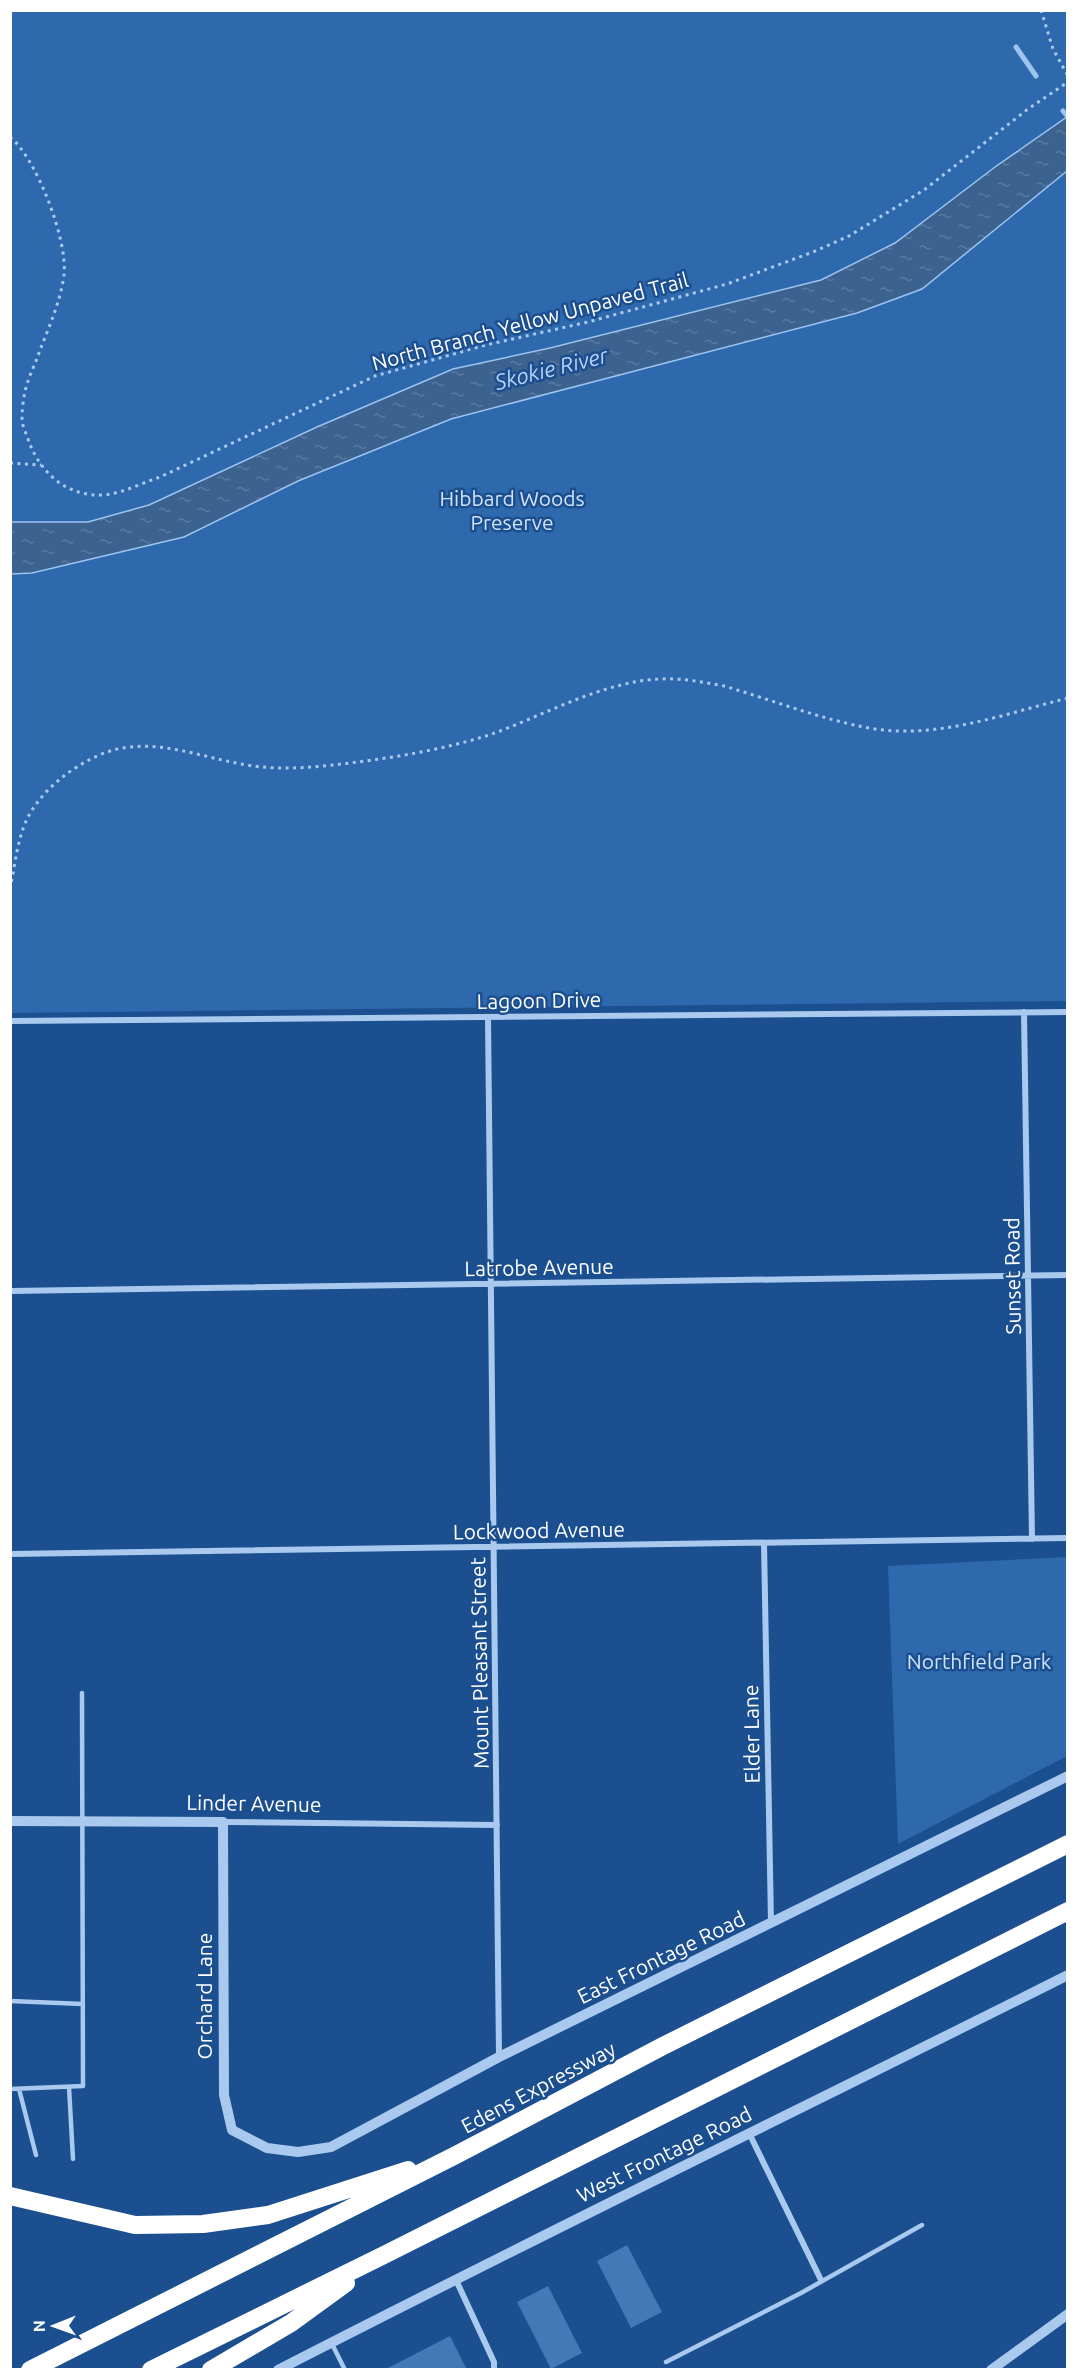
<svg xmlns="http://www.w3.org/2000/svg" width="1078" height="2380" font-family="Ubuntu,sans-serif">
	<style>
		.park { fill: #2e69ad }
		.water { fill: url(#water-ripples); stroke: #9cc4f0; stroke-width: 1.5 }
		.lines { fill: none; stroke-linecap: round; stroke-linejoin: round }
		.stream { stroke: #9cc4f0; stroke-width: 5 }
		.building { fill: #4478b7 }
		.path { stroke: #a9c9ee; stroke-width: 3; stroke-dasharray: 3 4.5; stroke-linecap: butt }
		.service { stroke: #a9c9ee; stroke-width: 4.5 }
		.minor { stroke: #a9c9ee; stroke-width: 6 }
		.tertiary { stroke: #a9c9ee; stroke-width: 10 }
		.motorway { stroke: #fff; stroke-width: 18 }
		.labels { text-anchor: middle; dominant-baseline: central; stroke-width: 5; stroke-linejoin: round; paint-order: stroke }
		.street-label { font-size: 21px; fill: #fff; stroke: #1b4f8f }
		.park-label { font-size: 21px; fill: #cfe3fa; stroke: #1b4f8f }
		.water-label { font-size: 22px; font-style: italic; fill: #b5d3f5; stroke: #1b4f8f }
	</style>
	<defs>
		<pattern id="water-ripples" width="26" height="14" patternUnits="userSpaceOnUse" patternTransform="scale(1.5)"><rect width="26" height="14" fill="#3c6290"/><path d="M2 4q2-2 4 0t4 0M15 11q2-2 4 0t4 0" fill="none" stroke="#597aa1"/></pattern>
	</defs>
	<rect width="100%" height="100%" fill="#1b4f8f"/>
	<path class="park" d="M11,11H1067V1001L11,1013Z
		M1067,1557V1756L898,1844L888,1566Z"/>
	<path class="water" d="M1067,117V171L922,289L857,313L451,419L298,481L184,537L32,573L11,574V522H88L149,505L317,427L453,369L550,348L821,280L895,243L995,167Z"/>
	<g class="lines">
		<path class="stream" d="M1016,47L1036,76
			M1063,111L1068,117"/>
	</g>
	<path class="building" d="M627,2245L662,2312L631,2328L597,2261Z
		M548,2286L582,2353L551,2369L517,2302Z
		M450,2336L467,2370H384Z"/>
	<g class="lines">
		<path class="path" d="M1041,10L1053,49L1068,76
			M10,137C37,159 68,241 64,275C60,305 46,333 36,361C32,371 27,381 25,392C23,400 22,410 22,419C22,425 25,431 27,436C38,471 65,497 104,495C123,493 142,483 160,477L375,376L486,345L588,322L727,284L813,252L849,236L924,190L1028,109L1068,82
			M10,463L41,465
			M10,889C15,866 17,840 27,819C41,791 69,769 97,756C147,733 197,757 247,765C276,770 305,768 333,765C385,759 439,751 489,735C543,716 603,681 661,679C682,678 703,682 724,686C772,700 820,719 869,728C936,740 1004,714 1068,698"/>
		<path class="service" d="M10,2001L83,2004
			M69,2087L73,2159
			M10,2089L83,2086L82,1693
			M19,2089L36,2155
			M331,2342L345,2370
			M666,2362L801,2293L922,2225"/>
		<path class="minor" d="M1024,1012L1032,1539
			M488,1017L499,2057
			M10,1021L1068,1012
			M10,1291L1068,1275
			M764,1543L771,1923
			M10,1554L1068,1538
			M223,1822L497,1825
			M750,2135L821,2280
			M456,2280L494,2362V2370"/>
		<path class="tertiary" d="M10,1821L223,1822L224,2095L232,2130L267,2148L298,2152L331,2147L499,2057L1068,1776
			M278,2370C540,2235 805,2107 1068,1975
			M991,2370L1068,2314"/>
		<path class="motorway" d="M10,2196L135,2225L203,2224L268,2215L408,2170
			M30,2370L456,2155L663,2046L1068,1844
			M151,2370L384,2255L1068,1911
			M211,2370L291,2323L346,2283"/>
	</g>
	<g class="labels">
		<g class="street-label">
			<text transform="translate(530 321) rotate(-15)">North Branch Yellow Unpaved Trail</text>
			<text transform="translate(539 1000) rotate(-1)">Lagoon Drive</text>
			<text transform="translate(539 1267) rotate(-1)">Latrobe Avenue</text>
			<text transform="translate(1012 1276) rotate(-91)">Sunset Road</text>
			<text transform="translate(539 1530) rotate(-1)">Lockwood Avenue</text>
			<text transform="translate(479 1663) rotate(-91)">Mount Pleasant Street</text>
			<text transform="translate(751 1734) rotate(-91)">Elder Lane</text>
			<text transform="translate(254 1803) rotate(1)">Linder Avenue</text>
			<text transform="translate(661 1957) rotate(-26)">East Frontage Road</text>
			<text transform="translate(204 1996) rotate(-90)">Orchard Lane</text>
			<text transform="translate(538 2087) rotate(-28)">Edens Expressway</text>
			<text transform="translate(664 2154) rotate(-26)">West Frontage Road</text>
		</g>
		<g class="park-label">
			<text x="512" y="498">Hibbard Woods<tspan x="512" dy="24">Preserve</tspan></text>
			<text x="979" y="1661">Northfield Park</text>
		</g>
		<g class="water-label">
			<text transform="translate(551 368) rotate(-14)">Skokie River</text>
		</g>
	</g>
	<rect width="1078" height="2380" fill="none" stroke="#ffffff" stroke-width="24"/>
	<g transform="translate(54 2326) rotate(269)" stroke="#1b4f8f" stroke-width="4.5" paint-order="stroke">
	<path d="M0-4.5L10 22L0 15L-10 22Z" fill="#ffffff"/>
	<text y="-9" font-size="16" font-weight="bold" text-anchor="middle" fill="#ffffff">N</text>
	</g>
</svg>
